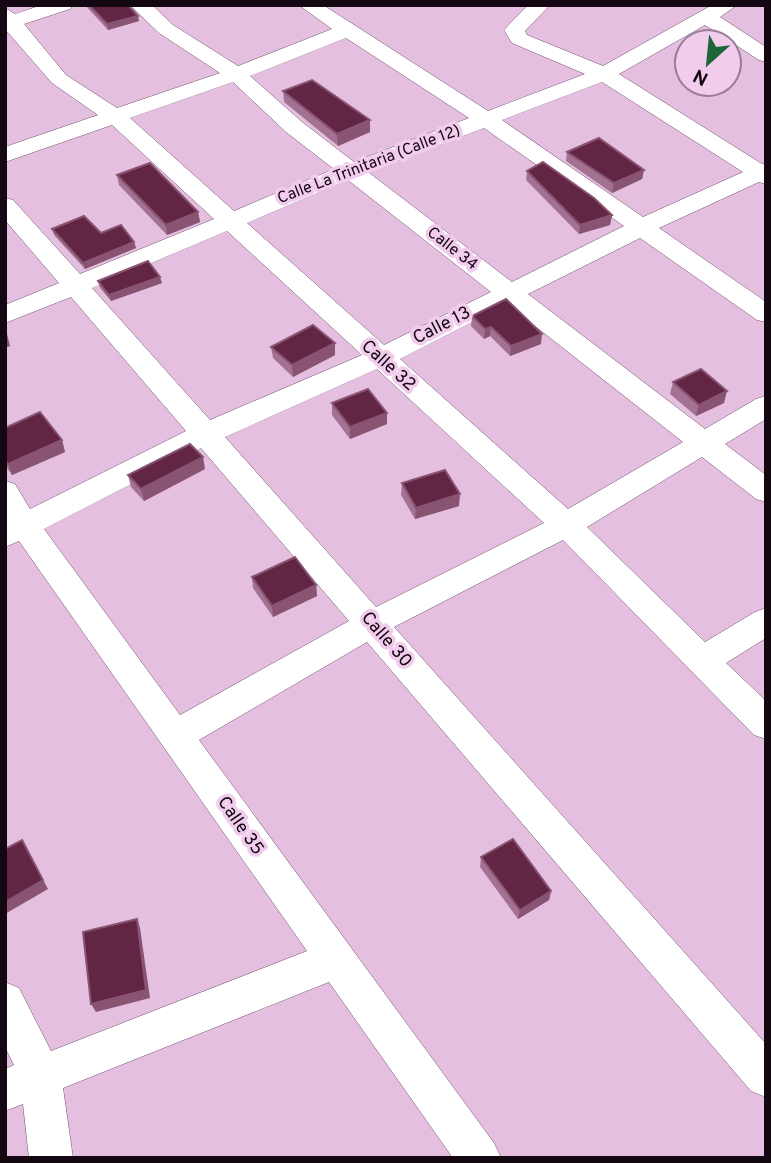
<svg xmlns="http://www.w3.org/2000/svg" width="771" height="1163" font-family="Overpass,sans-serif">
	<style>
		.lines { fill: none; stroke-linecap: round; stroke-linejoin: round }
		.minor-casing { stroke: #72526e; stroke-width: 1 }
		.minor { fill: #fff; fill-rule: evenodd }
		.wall { fill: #a37292 }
		.shaded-wall { fill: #895372 }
		.building { fill: #622544; stroke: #895372; stroke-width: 2 }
		.labels { text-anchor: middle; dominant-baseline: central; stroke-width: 7; stroke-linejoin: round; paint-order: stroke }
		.far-street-label { font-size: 16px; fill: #130712; stroke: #f1ccec }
		.street-label { font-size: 18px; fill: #130712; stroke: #f1ccec }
	</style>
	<rect width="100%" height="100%" fill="#e4bfdf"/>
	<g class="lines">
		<g class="minor-casing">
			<path id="minor" d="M42,5H73L70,9L24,24L66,75L117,108L220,73L159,33L130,5H152L173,25L238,66L332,29L299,5H323L488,111L585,74L512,43L504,30L528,5H550L525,31L527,35L603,66L712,5H737L720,17L766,47V62L759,60L705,25L619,74L762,164L766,163V184L759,182L659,228L766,302V322L757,320L640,238L528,294L705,429L756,399L766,396V419L725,444L766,475V502L756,499L702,457L587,527L705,642L755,612L766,608V638L726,663L766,701V739L754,735L563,540L394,627L766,1044V1097L751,1091L367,642L199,740L494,1143L501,1158H453L329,982L63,1088L73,1158H29L23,1104L5,1111V1069L14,1065L5,1047V982L19,988L51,1051L307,951L19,541L5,547V481L15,484L30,509L186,431L71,297L5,323V305L59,283L5,220V198L13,200L80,274L214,219L112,125L5,162V147L98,115L52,83L5,29V8L15,14ZM346,38L469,118L354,162L302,122L250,76ZM233,82L286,132L334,169L234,211L130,118ZM602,82L743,172L643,217L502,120ZM484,128L624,226L512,282L368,172ZM348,180L491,292L384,345L247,223ZM227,231L362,355L210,420L92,288ZM507,304L683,442L568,509L400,359ZM377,369L544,523L376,607L225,437ZM201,448L349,621L180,715L44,529Z"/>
		</g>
		<use href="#minor" class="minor"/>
	</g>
	<path class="wall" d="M85,5H128L139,21L108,30Z
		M283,91L370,120V132L338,146L284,102Z
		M567,152L644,170L642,179L612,193L566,161Z
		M527,171L612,215L610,225L579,234L526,180Z
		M117,175L198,212L200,222L167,235L119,185Z
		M52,229L101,233L134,242L136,248L85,269L54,235Z
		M98,281L162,283L111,301L100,288Z
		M472,316L541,344L510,356L490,336L484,339L471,326Z
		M271,347L335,355L293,377L273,358Z
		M673,382L724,403L696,416L670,394Z
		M332,403L387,413V424L350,439L332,415Z
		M5,428L62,440L65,452L12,475L5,465Z
		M205,469L144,501L131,487L128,475Z
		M402,483L459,506L415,519L401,495Z
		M252,577L316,585L317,596L273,617L253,588Z
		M481,857L551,891L549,900L518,919L480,867Z"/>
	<path class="shaded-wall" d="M138,16L139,21L108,30L107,24Z
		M370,120V132L338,146L337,134Z
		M644,170L642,179L612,193L614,183Z
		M198,212L200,222L167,235L166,225Z
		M612,215L610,225L579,234L580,225Z
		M134,242L136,248L85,269L83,263Z
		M160,277L162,283L111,301L109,295Z
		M491,327L490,336L484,339L485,329Z
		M7,334L10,346L5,348V335Z
		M542,334L541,344L510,356L511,346Z
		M335,343V355L293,377L292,365Z
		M727,391L724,403L696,416L699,405Z
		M387,413V424L350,439V427Z
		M62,440L65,452L12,475L8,464Z
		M203,457L205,469L144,501L141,489Z
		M460,494L459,506L415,519L416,508Z
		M316,585L317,596L273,617L272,606Z
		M22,840L48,889L5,914V902Z
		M551,891L549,900L518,919L520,910Z
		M137,919L140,928L150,998L96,1012L91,1004Z"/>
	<path class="building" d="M89,5H128L138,16L107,24Z
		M312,80L370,120L337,134L283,91Z
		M599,138L644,170L614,183L567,152Z
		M543,162L594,198L612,215L580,225L527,171Z
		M150,163L198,212L166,225L117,175Z
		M84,216L101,233L121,225L134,242L83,263L52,229Z
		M148,261L160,277L109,295L98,281Z
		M506,299L542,334L511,346L491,327L485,329L472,316Z
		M313,325L335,343L292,365L271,347Z
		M701,369L727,391L699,405L673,382Z
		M368,389L387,413L350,427L332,403Z
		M40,412L62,440L8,464L5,460V428Z
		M190,444L203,457L141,489L128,475Z
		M445,470L460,494L416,508L402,483Z
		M295,557L316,585L272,606L252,577Z
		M513,839L551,891L520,910L481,857Z
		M22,840L43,880L5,902V849Z
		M137,919L146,990L91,1004L83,932Z"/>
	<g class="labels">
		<g class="far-street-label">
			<text transform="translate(369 165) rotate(-21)">Calle La Trinitaria (Calle 12)</text>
			<text transform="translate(452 249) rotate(38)">Calle 34</text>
		</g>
		<g class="street-label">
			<text transform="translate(442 326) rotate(-27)">Calle 13</text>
			<text transform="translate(388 366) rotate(42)">Calle 32</text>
			<text transform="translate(386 640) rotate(49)">Calle 30</text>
			<text transform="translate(240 826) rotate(55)">Calle 35</text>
		</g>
	</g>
	<rect width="771" height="1163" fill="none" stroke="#130712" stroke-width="14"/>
	<g transform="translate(708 63) rotate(207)"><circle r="33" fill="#f1ccec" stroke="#987d95" stroke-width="2"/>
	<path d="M0-5L12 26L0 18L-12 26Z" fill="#1b6736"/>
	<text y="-10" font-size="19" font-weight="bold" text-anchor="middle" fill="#130712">N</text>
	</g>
</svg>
